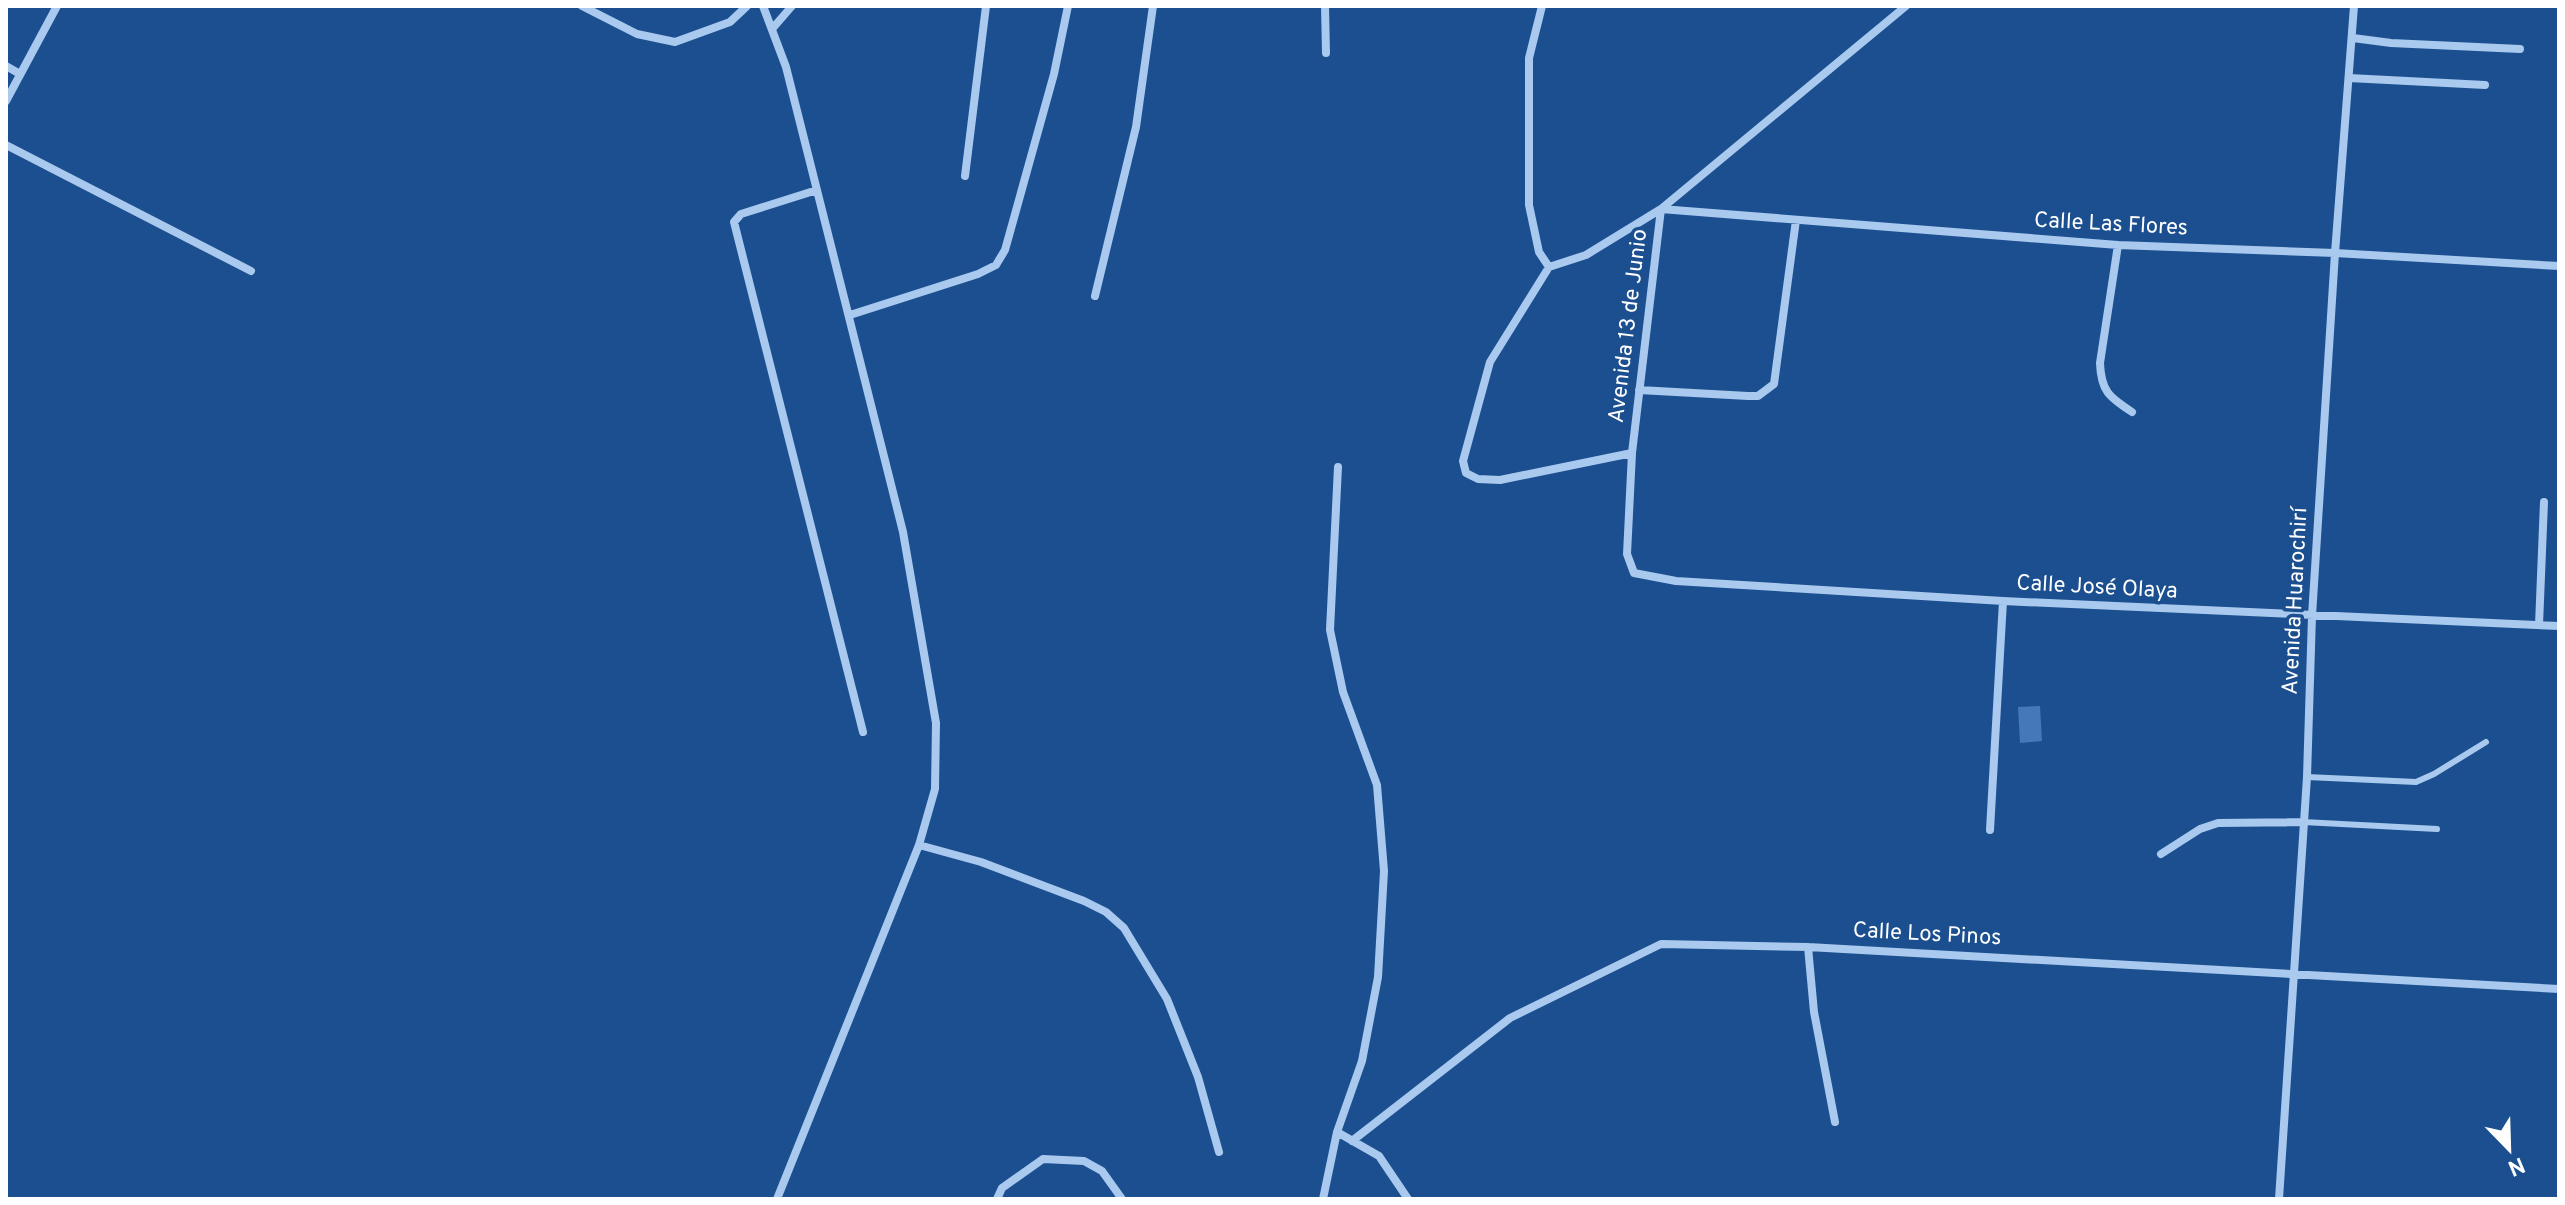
<svg xmlns="http://www.w3.org/2000/svg" width="2565" height="1205" font-family="Overpass,sans-serif">
	<style>
		.building { fill: #4478b7 }
		.lines { fill: none; stroke-linecap: round; stroke-linejoin: round }
		.service { stroke: #a9c9ee; stroke-width: 6 }
		.minor { stroke: #a9c9ee; stroke-width: 8 }
		.labels { text-anchor: middle; dominant-baseline: central; stroke-width: 7; stroke-linejoin: round; paint-order: stroke }
		.street-label { font-size: 22px; fill: #fff; stroke: #1b4f8f }
	</style>
	<rect width="100%" height="100%" fill="#1b4f8f"/>
	<path class="building" d="M2040,706L2042,741L2020,743L2018,707Z"/>
	<g class="lines">
		<path class="service" d="M2307,777L2416,782L2434,774L2486,742
			M2303,822L2437,829"/>
		<path class="minor" d="M582,6L637,34L675,42L730,22L747,6
			M763,6L786,67L903,532L936,723L935,789L919,845L777,1199
			M1325,6L1326,53
			M1542,6L1529,58V205L1539,252L1549,267L1586,255L1661,209L2118,245L2335,253L2559,266
			M1906,6L1661,209L1632,453L1627,554L1634,573L1676,581L2003,601L2559,626
			M772,29L792,6
			M2353,38L2391,43L2520,49
			M6,66L20,74
			M2349,78L2485,85
			M6,101L57,6
			M6,145L251,271
			M965,176L986,6
			M817,190L741,214L734,222L863,732
			M2118,245L2100,363C2101,391 2109,397 2132,412
			M1549,267L1490,362L1463,461L1466,473L1478,479L1500,480L1632,453
			M1095,296L1136,127L1153,6
			M850,315L978,274L996,265L1005,250L1054,74L1068,6
			M1639,390L1748,396H1758L1774,384L1796,220
			M2539,625L2544,502
			M1990,830L2003,601
			M919,845L981,862L1084,901L1106,912L1124,928L1167,999L1198,1077L1219,1152
			M2161,854L2200,829L2218,823L2303,822
			M1808,947L1814,1012L1835,1122
			M1337,1132L1362,1061L1378,977L1384,871L1377,785L1343,692L1330,630L1338,467
			M1352,1141L1510,1018L1661,944L1808,947L2559,989
			M997,1199L1002,1188L1043,1159L1084,1161L1102,1171L1122,1199
			M1323,1199L1337,1132L1379,1156L1408,1199
			M2279,1199L2307,777L2312,616L2335,253L2354,6"/>
	</g>
	<g class="labels">
		<g class="street-label">
			<text transform="translate(2111 225) rotate(3)">Calle Las Flores</text>
			<text transform="translate(1629 326) rotate(-83)">Avenida 13 de Junio</text>
			<text transform="translate(2097 588) rotate(3)">Calle José Olaya</text>
			<text transform="translate(2296 601) rotate(-87)">Avenida Huarochirí</text>
			<text transform="translate(1927 935) rotate(3)">Calle Los Pinos</text>
		</g>
	</g>
	<rect width="2565" height="1205" fill="none" stroke="#ffffff" stroke-width="16"/>
	<g transform="translate(2509 1149) rotate(157)" stroke="#1b4f8f" stroke-width="6" paint-order="stroke">
	<path d="M0-6L14 30L0 20L-14 30Z" fill="#ffffff"/>
	<text y="-12" font-size="22" font-weight="bold" text-anchor="middle" fill="#ffffff">N</text>
	</g>
</svg>
